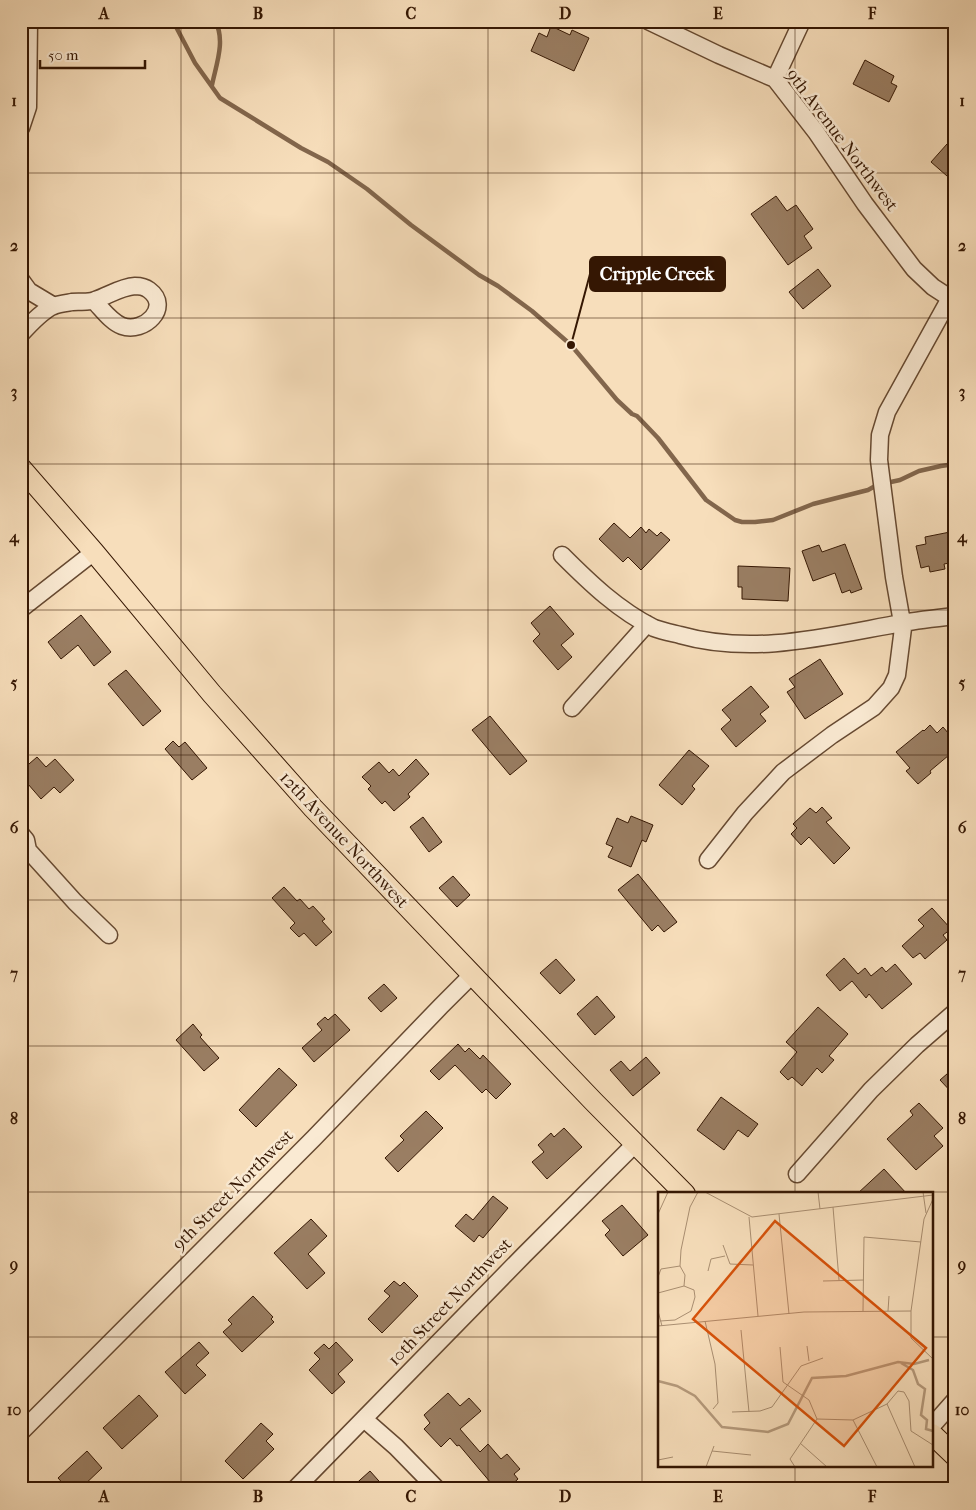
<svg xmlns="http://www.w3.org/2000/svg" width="976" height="1510" font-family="'IM FELL French Canon',serif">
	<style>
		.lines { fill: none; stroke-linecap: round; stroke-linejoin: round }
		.stream { stroke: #82664c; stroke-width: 4.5 }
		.building { fill: #9a7e63; stroke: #351703 }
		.minor-casing { stroke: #664931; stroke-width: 19 }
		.major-casing { stroke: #351703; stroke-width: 22 }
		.minor { stroke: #faead3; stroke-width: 16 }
		.major { stroke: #f7debb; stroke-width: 20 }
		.grid { fill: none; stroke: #351703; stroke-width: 1; stroke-opacity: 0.55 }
		.labels { text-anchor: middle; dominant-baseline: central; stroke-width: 5; stroke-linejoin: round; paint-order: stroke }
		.street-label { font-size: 18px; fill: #351703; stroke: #faead3 }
		.inset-river { fill: none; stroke: #b59a7c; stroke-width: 2.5 }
		.inset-road { fill: none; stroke: #a98e71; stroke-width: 1 }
		.view { fill: #d6520b; fill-opacity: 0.15; stroke: #d6520b; stroke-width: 2.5 }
		.inset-edge { fill: none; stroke: #351703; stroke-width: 2.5 }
		.leader { fill: none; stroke: #351703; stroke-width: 2 }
		.callout-dot { fill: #351703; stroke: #faead3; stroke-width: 2 }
		.callout { fill: #351703; stroke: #351703; stroke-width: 2 }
		.callout-label { font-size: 19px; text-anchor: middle; font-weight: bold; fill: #fff }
		.neatline { fill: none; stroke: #351703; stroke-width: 2 }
		.grid-label { font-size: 16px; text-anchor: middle; font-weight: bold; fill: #351703 }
	</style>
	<rect width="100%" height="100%" fill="#f7debb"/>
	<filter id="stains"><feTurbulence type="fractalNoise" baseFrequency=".004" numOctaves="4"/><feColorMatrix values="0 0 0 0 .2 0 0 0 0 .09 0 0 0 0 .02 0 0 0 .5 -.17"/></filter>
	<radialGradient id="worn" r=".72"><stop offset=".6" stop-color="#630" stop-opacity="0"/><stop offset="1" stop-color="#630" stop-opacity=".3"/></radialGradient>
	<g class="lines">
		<path class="stream" d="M173,21L195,63L220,98L301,148L328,162L367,189L411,225L479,275L498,286L532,311L571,345L617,400L632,414L637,416L658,438L706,500L735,520L742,522H755L773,520L813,504L868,490L877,485L900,480L919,471L941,466L955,464
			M212,85C216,65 226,40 215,21"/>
	</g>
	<path class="building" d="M551,26L570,35L572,30L589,38L574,71L531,51L539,33L547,37Z
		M865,60L894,76L891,83L897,86L889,102L853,84Z
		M947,144L955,151V183L931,162Z
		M776,196L787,211L796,205L813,229L804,236L812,248L788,265L751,214Z
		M818,269L831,286L803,309L789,292Z
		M614,523L630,538L641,527L646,533L649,529L657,536L661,532L670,540L641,570L628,557L623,562L599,539Z
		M955,531V562L944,564L945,569L930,572L929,566L921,568L916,546L926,544L925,537Z
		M845,544L862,589L851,593L850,590L842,593L835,573L813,581L802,551L819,545L822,552Z
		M738,566L790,568L788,601L742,599V587H738Z
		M550,606L574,634L561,645L572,657L558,670L533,641L540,634L531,623Z
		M81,615L111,652L94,666L78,645L61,659L48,642Z
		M820,659L843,694L805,719L787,692L795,687L789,679Z
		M126,670L161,711L143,726L108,684Z
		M751,686L769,707L760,714L766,721L736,747L721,729L731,720L722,710Z
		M490,716L527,761L510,775L472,730Z
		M930,725L937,733L943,727L955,741V750L930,771L931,773L918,784L906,771L910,768L896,752L923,730L924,731Z
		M173,741L179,747L185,742L207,768L192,780L165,749Z
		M689,750L709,766L692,786L695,789L682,805L659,785Z
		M37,757L46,767L55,759L74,780L60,793L54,787L41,799L21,776V771Z
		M416,759L429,774L408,794L410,797L394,811L385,801L382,804L368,789L371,786L362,777L379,762L389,773L393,769L399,776Z
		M822,807L832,818L826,822L850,848L834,864L809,837L801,845L791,834L797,828L793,824L810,808L816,813Z
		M631,816L653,825L646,842L642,840L631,867L608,857L613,847L606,844L617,818L628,823Z
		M423,817L442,842L429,852L410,827Z
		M638,874L677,922L664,932L658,925L652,931L618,890Z
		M453,876L470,895L457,907L439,888Z
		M284,887L297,901L300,899L309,909L313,906L325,919L322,921L332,932L316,946L304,933L299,937L290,928L295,923L272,898Z
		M932,908L951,929L943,935L947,940L925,959L920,953L913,958L902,946L924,926L918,920Z
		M844,958L858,974L865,968L871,976L882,967L886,972L895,964L912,984L882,1009L869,994L866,998L852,981L840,991L826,975Z
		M556,959L575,980L560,994L540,973Z
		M384,984L397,998L381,1012L368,998Z
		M597,996L615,1017L595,1035L577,1014Z
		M818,1007L848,1034L829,1056L834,1060L822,1073L817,1068L802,1086L792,1077L788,1080L780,1072L797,1052L786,1042Z
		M335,1014L350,1030L314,1062L302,1048L322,1030L317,1024L325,1017L328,1020Z
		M193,1024L202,1035L200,1037L219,1058L204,1071L176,1040Z
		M458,1044L465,1052L469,1048L480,1059L483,1055L511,1084L496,1099L486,1089L482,1093L455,1065L439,1080L430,1071Z
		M646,1057L660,1073L633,1096L610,1070L621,1061L630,1071Z
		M955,1067V1096L940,1080Z
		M279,1068L297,1085L256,1127L239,1110Z
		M721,1097L758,1124L748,1137L738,1130L724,1150L697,1130Z
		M919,1103L943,1128L934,1136L943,1146L916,1170L887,1139L913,1115L910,1111Z
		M426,1111L443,1128L398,1172L385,1158L404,1140L400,1136Z
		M564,1128L582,1147L547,1179L532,1162L544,1152L538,1145L551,1133L554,1137Z
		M884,1169L907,1194H857Z
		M493,1196L508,1208L483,1238L479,1235L474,1242L455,1226L466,1214L473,1220Z
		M622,1205L648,1235L623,1256L605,1235L610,1230L602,1221Z
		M311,1219L327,1236L308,1254L325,1273L307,1289L274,1253Z
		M394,1281L400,1286L404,1282L418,1296L382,1333L368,1319L390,1296L384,1291Z
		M253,1296L273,1317L271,1319L274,1322L242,1352L223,1332L232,1324L228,1320Z
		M199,1342L209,1353L196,1365L206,1375L185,1394L165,1372Z
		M336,1342L353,1360L338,1374L345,1382L332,1394L309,1370L320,1359L314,1353L324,1344L329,1349Z
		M448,1393L460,1406L469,1398L481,1411L460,1429L480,1452L488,1444L501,1459L507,1454L520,1469L514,1474L518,1479L507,1489H496L459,1445L457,1446L450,1438L441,1447L424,1429L430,1423L424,1415Z
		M139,1395L158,1416L122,1449L103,1428Z
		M261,1423L273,1434L266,1441L274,1449L243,1479L225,1461Z
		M87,1451L102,1468L80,1489H68L58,1478Z
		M370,1471L386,1489H350Z"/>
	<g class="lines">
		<g class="minor-casing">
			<path id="minor" d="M648,21L719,55L775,79L816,132L865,204L914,269L933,287L950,298L955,297
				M775,79L802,21
				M21,128L28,107L29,21
				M21,280L29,291L54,306
				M21,334C30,324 41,312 53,306C58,304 66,303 72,302C79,301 88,303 95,300C108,296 120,287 135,286C140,286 145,287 149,290C172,307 144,334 122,326C111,322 102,309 94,301
				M562,555C590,583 618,610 654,628C662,631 672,633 680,635C754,656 828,636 902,623C919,620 937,618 955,616
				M21,609L94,552
				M572,708L647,624
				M21,834L26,840L28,850L75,902L109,935
				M708,860L745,813L783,772L832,735L874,707L891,688L897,675L903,628L894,577L879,460L880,435L887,412L950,298
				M797,1174L871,1090L917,1045L955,1012
				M364,1419L396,1447L437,1489
				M932,1426L955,1400
				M21,1432L314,1138L441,1006L472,975
				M295,1489L524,1255L635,1144"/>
		</g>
		<g class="major-casing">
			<path id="major" d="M21,468L94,552L212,694L313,808L594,1102L685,1194
				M932,1434L955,1456"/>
		</g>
		<use href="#minor" class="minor"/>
		<use href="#major" class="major"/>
	</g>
	<path class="grid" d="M181,21V1489M334,21V1489M488,21V1489M642,21V1489M795,21V1194M21,173H955M21,318H955M21,464H955M21,610H955M21,755H955M21,900H955M21,1046H955M21,1192H955M21,1337H660M932,1337H955M795,1466V1489"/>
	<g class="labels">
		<g class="street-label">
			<text transform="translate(842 140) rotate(53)">9th Avenue Northwest</text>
			<text transform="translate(344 840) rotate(47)">12th Avenue Northwest</text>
			<text transform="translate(233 1190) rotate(-45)">9th Street Northwest</text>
			<text transform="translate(450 1302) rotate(-46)">10th Street Northwest</text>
		</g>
	</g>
	<g transform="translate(658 1192)">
		<rect width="275" height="275" fill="#f7debb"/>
		<path class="inset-river" d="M243,171L255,178L260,192L267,197L263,223L269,228L268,237L275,239M0,189L19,194L37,204L64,235L110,240L130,232L154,186L188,184L240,170L256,172L271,168"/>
		<path class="inset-road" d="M47,0L94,25L275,3M160,0L162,17M265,0L268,21M175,15L181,88M0,22L10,0M121,22L131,122M91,25L100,124M65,53L72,72L95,73M50,79L53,67L67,64M0,85L3,77L22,74M165,89L206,88M26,94L27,83L22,74L23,58L32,15L40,0M0,101L26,94L36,98L37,105L33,119L17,128L2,129M0,119L4,134M205,119L206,45L263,50M230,119L231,104M253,119V146L275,167M47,129L57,172L60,211L55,217M0,134L146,120L253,119L266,27L275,7M83,138L91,220M149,154L151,169M122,155L125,190L151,208L159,227M229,212L257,275M74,220L102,219L114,215L143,174L165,166M195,228L219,275M142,251L169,275M54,259L93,263M0,268L15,265M48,275L56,254M137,275L132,267L159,227L195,228L229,212L240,199L246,200L251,209L253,239L275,253"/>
		<path class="view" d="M117,29L268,156L186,254L35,127Z"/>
		<rect width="275" height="275" class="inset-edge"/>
	</g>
	<path class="leader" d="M571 345L590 274"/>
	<circle class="callout-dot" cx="571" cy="345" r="5"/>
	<rect class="callout" x="590" y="257" width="135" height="34" rx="5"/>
	<g class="callout-label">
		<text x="657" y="280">Cripple Creek</text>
	</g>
	<rect width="976" height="1510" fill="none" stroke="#f7debb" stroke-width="55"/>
	<path d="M40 60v8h105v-8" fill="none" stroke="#351703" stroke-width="2.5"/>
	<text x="48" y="60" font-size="15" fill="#351703" stroke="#faead3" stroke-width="4" paint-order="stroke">50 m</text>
	<rect x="28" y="28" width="920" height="1454" class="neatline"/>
	<g class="grid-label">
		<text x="104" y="19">A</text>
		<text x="258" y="19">B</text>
		<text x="411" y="19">C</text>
		<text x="565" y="19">D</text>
		<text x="718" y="19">E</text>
		<text x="872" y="19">F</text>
		<text x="14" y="106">1</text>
		<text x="962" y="106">1</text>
		<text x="14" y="251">2</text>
		<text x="962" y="251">2</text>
		<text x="14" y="397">3</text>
		<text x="962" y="397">3</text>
		<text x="14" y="542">4</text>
		<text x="962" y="542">4</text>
		<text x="14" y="688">5</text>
		<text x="962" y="688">5</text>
		<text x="14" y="833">6</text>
		<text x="962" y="833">6</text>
		<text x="14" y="979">7</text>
		<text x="962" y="979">7</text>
		<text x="14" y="1124">8</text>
		<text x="962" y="1124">8</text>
		<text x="14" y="1270">9</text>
		<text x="962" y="1270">9</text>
		<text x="14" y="1415">10</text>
		<text x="962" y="1415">10</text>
		<text x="104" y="1502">A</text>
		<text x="258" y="1502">B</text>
		<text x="411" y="1502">C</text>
		<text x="565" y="1502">D</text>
		<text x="718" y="1502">E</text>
		<text x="872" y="1502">F</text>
	</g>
	<rect width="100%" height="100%" filter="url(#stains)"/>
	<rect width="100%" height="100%" fill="url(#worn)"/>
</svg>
